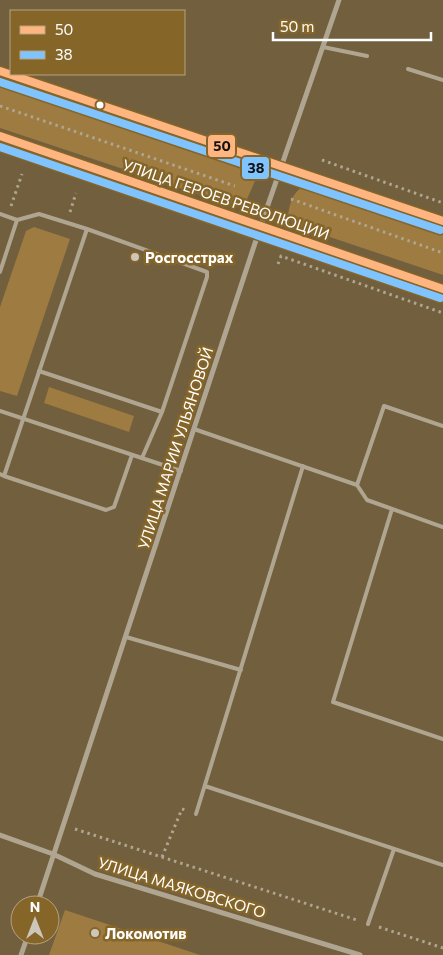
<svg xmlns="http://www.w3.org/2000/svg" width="443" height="955" font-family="Commissioner,sans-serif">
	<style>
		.green { fill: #9d7b41 }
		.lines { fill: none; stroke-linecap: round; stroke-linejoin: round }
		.path { stroke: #afa591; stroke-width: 3; stroke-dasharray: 2.5 4; stroke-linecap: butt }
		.service { stroke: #afa591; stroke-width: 4 }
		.minor { stroke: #afa591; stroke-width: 5 }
		.tertiary { stroke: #afa591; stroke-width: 9 }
		.bus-1-casing { stroke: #866529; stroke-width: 11 }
		.bus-2-casing { stroke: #866529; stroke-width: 11 }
		.bus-1 { stroke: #ffb580; stroke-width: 8 }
		.bus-2 { stroke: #80c4ff; stroke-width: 8 }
		.bus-dot { fill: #fff; stroke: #866529; stroke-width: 2 }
		.poi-dot { fill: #cdc7bb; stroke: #866529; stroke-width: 2 }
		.labels { text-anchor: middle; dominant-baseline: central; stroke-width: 5; stroke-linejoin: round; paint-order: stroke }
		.street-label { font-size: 15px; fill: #fff; stroke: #866529 }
		.poi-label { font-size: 15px; font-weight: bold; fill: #fff; stroke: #866529; text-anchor: start }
		.line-badge { stroke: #866529; stroke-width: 2 }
		.pale-badge-label { font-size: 14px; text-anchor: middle; font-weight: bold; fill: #111 }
	</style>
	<rect width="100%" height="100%" fill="#715f3e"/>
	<path class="green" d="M0,77L258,164L255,181L244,206H234L0,128Z
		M310,183L443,228V275L294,225L288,215C291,198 294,190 310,183Z
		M34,227L70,239L17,396L0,391V307L26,231Z
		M49,387L134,416L129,432L44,403Z
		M65,910L200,955H49Z"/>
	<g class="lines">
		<path class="path" d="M0,106L235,186
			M322,160L443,203
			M291,199L443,253
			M11,206L22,174
			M70,212L76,193
			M278,264L281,256L443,313
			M75,829L357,920
			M162,857L182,809L186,810
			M379,927L443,948"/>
		<path class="service" d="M323,47L367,56
			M408,69L443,80
			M0,214L17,220L0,272
			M87,229L207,272V277L162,412L142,458
			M39,371L162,412
			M0,411L181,471
			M194,429L357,485L367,500L443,527
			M0,474L4,476L87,229L39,214L17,220
			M4,476L106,510L114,507L132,455
			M357,485L384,406L443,426
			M392,509L333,702L443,739
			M126,637L241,670
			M205,786L443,865
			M196,814L303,466
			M368,924L394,849"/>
		<path class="minor" d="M0,835L53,854L95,874L360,955
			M37,905L261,225L339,0
			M21,955L28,935"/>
		<path class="tertiary" d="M0,71L443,221
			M0,136L443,289"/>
		<g class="bus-1-casing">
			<path id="bus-1" d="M0,71L443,221
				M0,136L443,289"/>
		</g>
		<g class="bus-2-casing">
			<path id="bus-2" d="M0,82L440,230
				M0,147L440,298"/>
		</g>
		<use href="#bus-1" class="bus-1"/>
		<use href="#bus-2" class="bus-2"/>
	</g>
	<circle class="bus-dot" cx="100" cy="105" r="4.5"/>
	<g class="poi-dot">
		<circle cx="135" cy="257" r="5"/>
		<circle cx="95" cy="933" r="5"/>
	</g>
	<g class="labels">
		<g class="street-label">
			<text transform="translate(226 199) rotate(19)">УЛИЦА ГЕРОЕВ РЕВОЛЮЦИИ</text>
			<text transform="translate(175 448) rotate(-72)">УЛИЦА МАРИИ УЛЬЯНОВОЙ</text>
			<text transform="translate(182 887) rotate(17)">УЛИЦА МАЯКОВСКОГО</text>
		</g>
		<g class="poi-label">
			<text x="145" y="257">Росгосстрах</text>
			<text x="105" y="933">Локомотив</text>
		</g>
	</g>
	<g class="line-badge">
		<rect x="207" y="134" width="29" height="24" rx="5" fill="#ffb580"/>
		<rect x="241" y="156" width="29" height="24" rx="5" fill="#80c4ff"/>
	</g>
	<g class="pale-badge-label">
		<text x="222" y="151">50</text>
		<text x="256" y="173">38</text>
	</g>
	<rect x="10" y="10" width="175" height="65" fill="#866529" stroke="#b6a37f"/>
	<rect x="20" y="26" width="25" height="8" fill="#ffb580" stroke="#b6a37f"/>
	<text x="55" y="35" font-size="15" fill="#ffffff">50</text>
	<rect x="20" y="51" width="25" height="8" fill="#80c4ff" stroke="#b6a37f"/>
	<text x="55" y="60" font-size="15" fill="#ffffff">38</text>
	<g transform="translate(35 920)"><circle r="24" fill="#866529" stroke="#b6a37f"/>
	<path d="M0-4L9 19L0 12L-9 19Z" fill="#cdc7bb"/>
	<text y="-8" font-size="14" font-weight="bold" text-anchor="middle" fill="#ffffff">N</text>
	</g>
	<path d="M273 32v8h158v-8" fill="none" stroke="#ffffff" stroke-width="2.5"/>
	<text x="280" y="32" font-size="15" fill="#ffffff" stroke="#866529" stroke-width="4" paint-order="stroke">50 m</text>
</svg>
